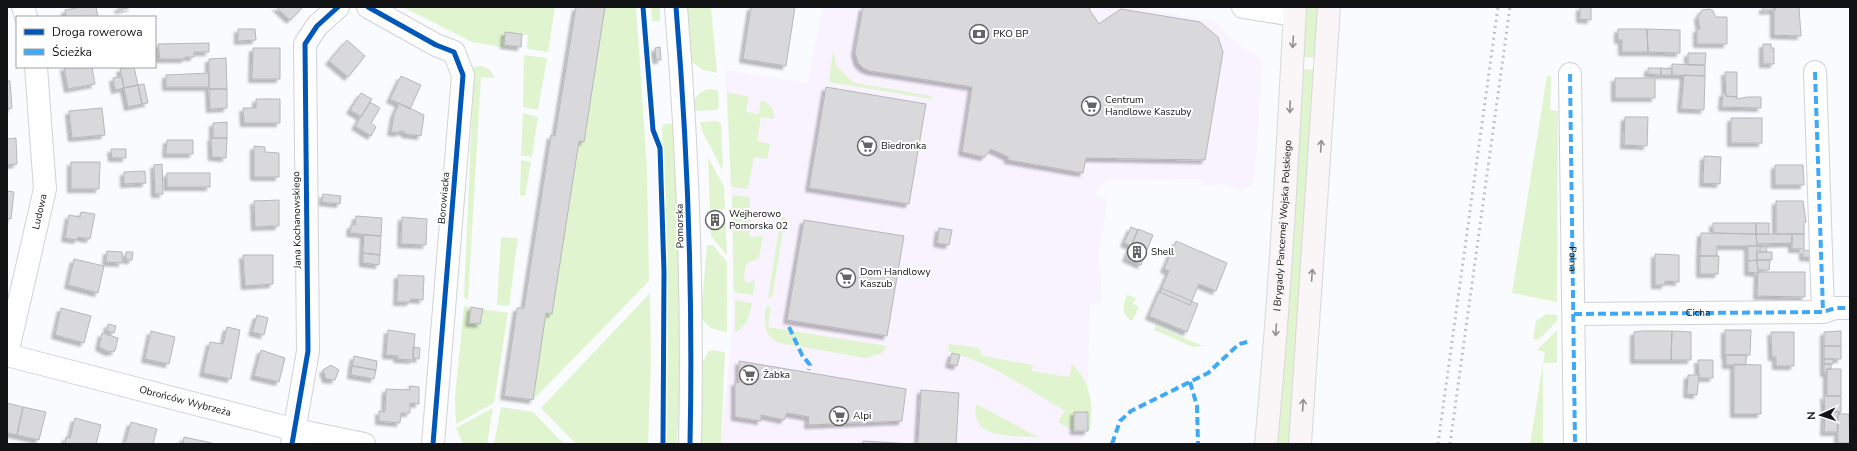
<svg xmlns="http://www.w3.org/2000/svg" width="1857" height="451" font-family="'Nunito Sans',sans-serif">
	<style>
		.commercial { fill: #f9f2ff }
		.green { fill: #e0f5cf }
		.building { fill: #d9d9dc; stroke: #b6b7b9; filter: url(#shadow) }
		.lines { fill: none; stroke-linecap: round; stroke-linejoin: round }
		.minor-casing { stroke: #d1d2d5; stroke-width: 24 }
		.tertiary-casing { stroke: #d1d2d5; stroke-width: 24 }
		.primary-casing { stroke: #d7d8d9; stroke-width: 24 }
		.minor { stroke: #fefeff; stroke-width: 22 }
		.tertiary { stroke: #fefeff; stroke-width: 22 }
		.primary { stroke: #faf5f6; stroke-width: 22 }
		.rail { stroke: #c2c2c2; stroke-width: 3; stroke-dasharray: 2 4; stroke-linecap: butt }
		.quiet { stroke: #3fa9f5; stroke-width: 4; stroke-dasharray: 8 4; stroke-linecap: butt }
		.cycleway-casing { stroke: #fff; stroke-width: 8 }
		.cycleway { stroke: #0057b8; stroke-width: 5 }
		.oneway { stroke: #928f90 }
		.labels { text-anchor: middle; dominant-baseline: central; stroke-width: 4; stroke-linejoin: round; paint-order: stroke }
		.poi-label { font-size: 10px; fill: #121314; stroke: #fff; text-anchor: start }
		.street-label { font-size: 10px; fill: #121314; stroke: #fff }
	</style>
	<defs>
		<filter id="shadow"><feDropShadow dx="-3.5" dy="3.5" stdDeviation="1" flood-color="#0004"/></filter>
	</defs>
	<rect width="100%" height="100%" fill="#f9fbfe"/>
	<path class="commercial" d="M822,7H1134L1216,22L1231,39L1263,61L1254,184L1242,191L1221,184L1202,185V179L1110,180L1101,186L1094,195L1108,199L1099,252L1102,303L1090,304L1086,427L1080,444H721L733,319L731,184L725,70L807,83Z"/>
	<path class="green" d="M403,7H555L548,52L527,49L528,35L505,32L504,45L501,47L472,42Z
		M605,7H636L647,168L649,281L533,400L546,313H552L579,141H584Z
		M651,7H660V21H652Z
		M686,7H711L717,73L703,70L691,61Z
		M1304,7H1319L1316,58L1301,57Z
		M833,51L837,66L842,72L855,83L931,96V99L829,82Z
		M524,55L547,58L538,110L523,107Z
		M481,66L489,69L495,78L481,77L468,300L464,297L474,67Z
		M1301,69L1315,70L1289,444H1275Z
		M1547,76H1551L1550,110L1558,111L1557,302L1512,293Z
		M711,89L718,90L719,107L717,110L692,111C692,99 698,91 711,89Z
		M727,92L749,97L746,112L759,114L761,100C771,104 774,109 774,119L761,117L757,141L770,144L767,159L754,157L748,189L732,187L731,184Z
		M523,113L538,117L532,157L521,155Z
		M717,121L721,124L723,171L702,131L700,122Z
		M676,123L679,201L680,394L677,440L676,444H666L668,294L662,127L664,124Z
		M708,157L724,187L725,208L724,209L710,210Z
		M521,160L531,162L525,196L520,195Z
		M732,195L750,197V237L763,236L759,258L746,264L744,276L746,283L755,280L753,295L734,292Z
		M718,213L725,215L727,255L711,236V227H718Z
		M781,217H785V219L772,298L768,297Z
		M501,237L518,238L509,306L497,305Z
		M707,245H713L727,262V332C714,330 706,328 701,315Z
		M650,293L651,360L648,444H576L541,408Z
		M1127,295L1136,298L1133,304L1139,307L1132,321C1121,315 1122,305 1127,295Z
		M735,300L752,303C749,318 747,325 735,333Z
		M464,306L471,307L469,323L480,324L483,309L508,313L494,403L456,424L455,397Z
		M766,306L771,307L768,327L887,346L882,353L866,358L779,343C763,335 764,322 766,306Z
		M1546,314L1557,315V321L1538,340L1533,339L1536,321Z
		M1156,326L1203,346L1193,347L1154,330Z
		M1557,330V363H1543V444H1530L1543,363L1545,352L1537,350Z
		M950,344L978,348L983,356L1033,365L1032,371L1069,377L1072,364C1091,382 1094,405 1090,429L1088,431V412H1074V431L1058,422L1065,411C1029,390 991,362 949,352L948,347Z
		M712,350L725,352L721,444H700L702,364L708,352Z
		M976,404L1038,437C1021,436 980,439 976,417C975,413 976,408 976,404Z
		M501,407L533,412L564,444H494Z
		M493,408L487,444H463L456,428Z"/>
	<path class="building" d="M81,7H96L98,17H66L65,10Z
		M118,7H132L119,10Z
		M276,7H303L290,20Z
		M576,7H605L584,142L579,141L552,314L546,313L533,400L504,396L517,308H524L551,135L555,136Z
		M751,7H795L786,66L743,59Z
		M863,7H1092L1089,9L1099,24L1121,9L1200,22L1218,37L1223,52L1205,160L1086,158L1083,173L1008,160V157L991,149L984,157L962,152L972,87L870,71L863,68L858,63L855,52Z
		M1580,7H1591V20L1580,19Z
		M1763,7H1776L1775,10L1763,11Z
		M1774,7H1799L1801,36L1774,35Z
		M1710,9L1713,11L1716,17H1727V44H1697V29H1700L1698,17L1702,10Z
		M238,29H255L256,40L238,41Z
		M1618,29H1647L1648,52H1622V40H1618Z
		M1647,29L1680,30V53L1648,52Z
		M505,32L522,34L521,47L504,45Z
		M347,40L365,56L348,77L329,61Z
		M209,43V52H194V57H185V59H160L158,44Z
		M1763,44H1771V48H1774V64H1763Z
		M660,47L661,60H656L655,48Z
		M253,48H280V79H252Z
		M1688,53H1706L1705,65H1688Z
		M226,58L227,89H209V59Z
		M1672,64L1705,65V76L1672,75Z
		M64,67H92L95,84L68,89Z
		M130,67H134L138,85L124,88L120,69Z
		M1648,68H1661V75L1648,74Z
		M1661,68L1672,69V75H1661Z
		M1725,72H1737V97L1726,96Z
		M209,73V87H166V75Z
		M1684,75L1705,76L1704,110L1681,109Z
		M401,76L421,85L410,109L390,99Z
		M122,77L124,88L115,90L113,78Z
		M1615,78H1655V98H1615Z
		M7,81H10L12,108L7,109Z
		M144,84L148,103L142,104L138,85Z
		M138,85L142,104L128,107L124,88Z
		M826,87L926,104L909,204L809,188Z
		M209,89H227V108L210,109Z
		M361,93L372,99L361,117L350,110Z
		M1723,93H1725L1726,96L1737,97V99L1747,97H1761V108L1722,107Z
		M256,99H280V123H244L243,108H256Z
		M370,102L380,108L371,123L376,127L371,136L355,126Z
		M399,103L424,115L421,136L405,134V132L399,131V133L391,132L394,115Z
		M102,108L105,135L72,138L69,111Z
		M1625,117H1648L1647,146L1624,145Z
		M1731,118H1762V143H1731Z
		M227,122V138H213V123Z
		M16,138L17,164L7,165V139Z
		M211,138H227L226,158L212,157Z
		M167,140H193V154H166Z
		M254,146L265,147V152L279,153V177H254Z
		M111,149H126V158H112Z
		M1704,156L1721,157L1720,184L1703,183Z
		M71,162H100L99,189H71Z
		M162,164L163,194H155L154,165Z
		M1775,165H1803L1804,185H1775Z
		M145,171L146,183L124,184V172Z
		M167,173H210V187H167Z
		M7,191L14,192L11,219L7,218Z
		M323,194L341,196L340,204L322,202Z
		M279,200V226L255,227L254,201Z
		M1776,201H1803L1806,222H1804V234H1776Z
		M81,212L95,214L90,239L78,237L77,240L65,238L69,215L80,217Z
		M712,214H717V225H713Z
		M356,216L382,218L381,236L350,233L351,225H355Z
		M402,217L427,219L426,245L401,244Z
		M804,220L904,236L887,336L787,320Z
		M1713,223H1756V234L1713,233Z
		M1756,223H1769V234H1756Z
		M1131,227L1138,230L1131,246L1124,243Z
		M939,228L952,230L949,245L937,243Z
		M1138,229L1153,235L1141,265L1126,258Z
		M1701,233L1756,234L1757,246H1717V256H1700Z
		M1756,234H1792V243L1757,244Z
		M1792,234H1804V249H1792Z
		M364,235L381,236L380,255L363,253Z
		M1176,241L1227,263L1216,291L1199,284L1190,305L1160,292L1169,271L1164,269Z
		M1748,246H1757V260L1748,261Z
		M1766,246L1767,252H1760V247Z
		M1803,250L1813,251V258L1803,257Z
		M107,251L122,252V263L106,262Z
		M126,252H133L132,260H126Z
		M1757,252H1772V260H1757Z
		M363,253L380,255L379,265L363,263Z
		M1655,254L1679,255V282L1665,281V285H1655Z
		M243,255H273V284L245,286Z
		M1700,256H1719L1718,274H1700Z
		M74,259L104,266L98,293L68,285Z
		M1757,260L1758,273L1748,272V261Z
		M1757,260H1770L1769,270H1758Z
		M1758,272H1805V297L1757,296Z
		M398,275L424,276L423,300L411,299L410,302H397Z
		M1161,288L1198,304L1187,332L1149,316Z
		M471,307L483,309L480,324L469,323Z
		M61,308L91,316L84,343L55,335Z
		M257,315L268,318L264,335L252,332Z
		M108,324L116,326L114,333L107,331Z
		M227,327L240,330L231,379L203,373L210,342L223,344Z
		M388,330L415,334L413,360L397,359L398,356L386,355Z
		M1725,330H1751L1750,355H1725Z
		M151,331L175,337L169,364L145,359Z
		M1643,331H1672L1671,360H1634V332Z
		M1672,331L1691,332V360H1671Z
		M1841,331V346H1824V332Z
		M1771,332H1794V366H1776V357H1772Z
		M102,333L118,338L115,351L109,352L99,347Z
		M1824,346H1841V359H1824Z
		M413,347L420,348L419,359L413,358Z
		M261,350L285,358L279,382L254,376Z
		M952,353L960,355L957,366L949,364Z
		M1726,355H1746V365H1726Z
		M354,356L377,361L376,370L352,366Z
		M1824,359H1833V364H1824Z
		M1698,360H1713V378H1699Z
		M739,361L906,389L902,421L808,425L809,417L787,413L784,420L761,415V421L735,417V382L739,383Z
		M1734,364L1761,365V414H1734Z
		M1824,364H1831V369H1827V373H1824Z
		M331,365L339,370L335,380L326,379L323,370Z
		M352,366L376,370L374,379L351,375Z
		M1827,369H1841V396H1827Z
		M1688,375H1699L1697,395L1687,394Z
		M409,386L419,387V404L410,403V413H401L400,423L379,421V411L385,412L386,389L410,390Z
		M921,390L959,393L956,444H918Z
		M1824,396H1841V412H1825Z
		M7,403L23,407L17,435L7,433Z
		M23,407L46,412L39,440L17,435Z
		M1074,412H1088V431H1074Z
		M1825,412H1840V414H1838L1837,432H1824Z
		M1838,414H1849L1850,443H1838Z
		M75,418L101,425L96,444H65L66,437L70,438Z
		M131,422L157,429L153,444H125Z
		M184,437L212,443V444H183Z
		M863,441L912,444H863Z"/>
	<g class="lines">
		<g class="minor-casing">
			<g id="minor">
				<path d="M23,7L26,17"/>
				<path d="M368,7L436,45L454,52L463,75L433,444"/>
				<path d="M1243,7L1294,15"/>
				<path d="M1815,72L1823,312"/>
				<path d="M1570,74L1575,444"/>
				<path d="M1574,314L1823,312L1835,308H1850"/>
				<path id="s1" d="M7,354L45,189L36,67"/>
				<path d="M292,444L308,351L305,44L317,26L338,7"/>
			</g>
		</g>
		<g class="tertiary-casing">
			<g id="tertiary">
				<path d="M676,7C688,152 693,298 690,444"/>
				<path id="s2" d="M7,355L296,430L364,444"/>
			</g>
		</g>
		<g class="primary-casing">
			<g id="primary">
				<path id="s3" d="M1266,444C1280,299 1288,153 1295,7"/>
				<path d="M1300,444L1329,7"/>
			</g>
		</g>
		<use href="#minor" class="minor"/>
		<use href="#tertiary" class="tertiary"/>
		<use href="#primary" class="primary"/>
		<path class="rail" d="M1438,444L1498,7
			M1450,444L1510,7"/>
		<g class="quiet">
			<path d="M1815,72L1823,312"/>
			<path id="s4" d="M1570,74L1575,444"/>
			<path id="s5" d="M1574,314L1823,312L1835,308H1850"/>
			<path d="M789,327L802,355L810,365L809,370"/>
			<path d="M1190,382L1197,406L1198,444"/>
			<path d="M1112,444L1120,421L1131,411L1208,373L1239,344L1251,341"/>
		</g>
		<g class="cycleway-casing">
			<path id="cycleway" d="M368,7L436,45L454,52L463,75L433,444
				M643,7L653,130L660,148L664,272L663,444
				M676,7C688,152 693,298 690,444
				M292,444L308,351L305,44L317,26L338,7"/>
		</g>
		<use href="#cycleway" class="cycleway"/>
	</g>
	<defs><path id="oneway-shaft" d="M-6 0H5M1.5-3L5.5 0L1.5 3" fill="none" stroke-width="1.6" stroke-linecap="round" stroke-linejoin="round"/></defs>
	<g class="oneway">
		<use href="#oneway-shaft" transform="translate(1293 42) rotate(94)"/>
		<use href="#oneway-shaft" transform="translate(1290 107) rotate(92)"/>
		<use href="#oneway-shaft" transform="translate(1321 146) rotate(-86)"/>
		<use href="#oneway-shaft" transform="translate(1312 275) rotate(-86)"/>
		<use href="#oneway-shaft" transform="translate(1276 330) rotate(94)"/>
		<use href="#oneway-shaft" transform="translate(1303 405) rotate(-86)"/>
	</g>
	<defs>
		<g id="bank-ring" transform="scale(1)"><circle r="9.5" fill="#fff" stroke="#636466" stroke-width="1.5"/><path d="M-6-4H6V4H-6ZM0-2.3a2.3 2.3 0 1 0 0 4.6a2.3 2.3 0 1 0 0-4.6Z" fill="#636466"/></g>
		<g id="supermarket-ring" transform="scale(1)"><circle r="9.5" fill="#fff" stroke="#636466" stroke-width="1.5"/><path d="M-6-5.5h2.5l.6 2H6L4.5 2H-2.5L-4.4-4H-6ZM-1.5 3.2a1.3 1.3 0 1 0 .1 0ZM3 3.2a1.3 1.3 0 1 0 .1 0Z" fill="#636466"/></g>
		<g id="building-ring" transform="scale(1)"><circle r="9.5" fill="#fff" stroke="#636466" stroke-width="1.5"/><path d="M-4-6H4V6H1V3H-1V6H-4ZM-2.5-4.3h1.7v1.8h-1.7ZM.8-4.3h1.7v1.8H.8ZM-2.5-1h1.7V.8h-1.7ZM.8-1h1.7V.8H.8Z" fill="#636466"/></g>
	</defs>
	<g fill-rule="evenodd">
		<use href="#bank-ring" x="979" y="34"/>
		<use href="#supermarket-ring" x="1091" y="106"/>
		<use href="#supermarket-ring" x="867" y="146"/>
		<use href="#building-ring" x="715" y="220"/>
		<use href="#building-ring" x="1137" y="252"/>
		<use href="#supermarket-ring" x="846" y="278"/>
		<use href="#supermarket-ring" x="749" y="375"/>
		<use href="#supermarket-ring" x="839" y="416"/>
	</g>
	<g class="labels">
		<g class="poi-label">
			<text x="993" y="34">PKO BP</text>
			<text x="1105" y="100">Centrum<tspan x="1105" dy="12">Handlowe Kaszuby</tspan></text>
			<text x="881" y="146">Biedronka</text>
			<text x="729" y="214">Wejherowo<tspan x="729" dy="12">Pomorska 02</tspan></text>
			<text x="1151" y="252">Shell</text>
			<text x="860" y="272">Dom Handlowy<tspan x="860" dy="12">Kaszub</tspan></text>
			<text x="763" y="375">Żabka</text>
			<text x="853" y="416">Alpi</text>
		</g>
		<g class="street-label">
			<text transform="translate(444 198) rotate(-85)">Borowiacka</text>
			<text stroke="none"><textPath href="#s1" startOffset="146">Ludowa</textPath></text>
			<text transform="translate(297 220) rotate(-91)">Jana Kochanowskiego</text>
			<text transform="translate(680 226) rotate(-91)">Pomorska</text>
			<text stroke="none"><textPath href="#s3" startOffset="219">I Brygady Pancernej Wojska Polskiego</textPath></text>
			<text stroke="none"><textPath href="#s4" startOffset="185">Polna</textPath></text>
			<text stroke="none"><textPath href="#s5" startOffset="124">Cicha</textPath></text>
			<text stroke="none"><textPath href="#s2" startOffset="184">Obrońców Wybrzeża</textPath></text>
		</g>
	</g>
	<rect width="1857" height="451" fill="none" stroke="#121314" stroke-width="16"/>
	<rect x="16" y="16" width="140" height="52" fill="#ffffff" stroke="#a0a1a1"/>
	<rect x="24" y="29" width="20" height="6" fill="#0057b8" stroke="#a0a1a1"/>
	<text x="52" y="36" font-size="12" fill="#121314">Droga rowerowa</text>
	<rect x="24" y="49" width="20" height="6" fill="#3fa9f5" stroke="#a0a1a1"/>
	<text x="52" y="56" font-size="12" fill="#121314">Ścieżka</text>
	<g transform="translate(1821 415) rotate(267)" stroke="#ffffff" stroke-width="3" paint-order="stroke">
	<path d="M0-3L7 15L0 10L-7 15Z" fill="#121314"/>
	<text y="-6" font-size="11" font-weight="bold" text-anchor="middle" fill="#121314">N</text>
	</g>
</svg>
